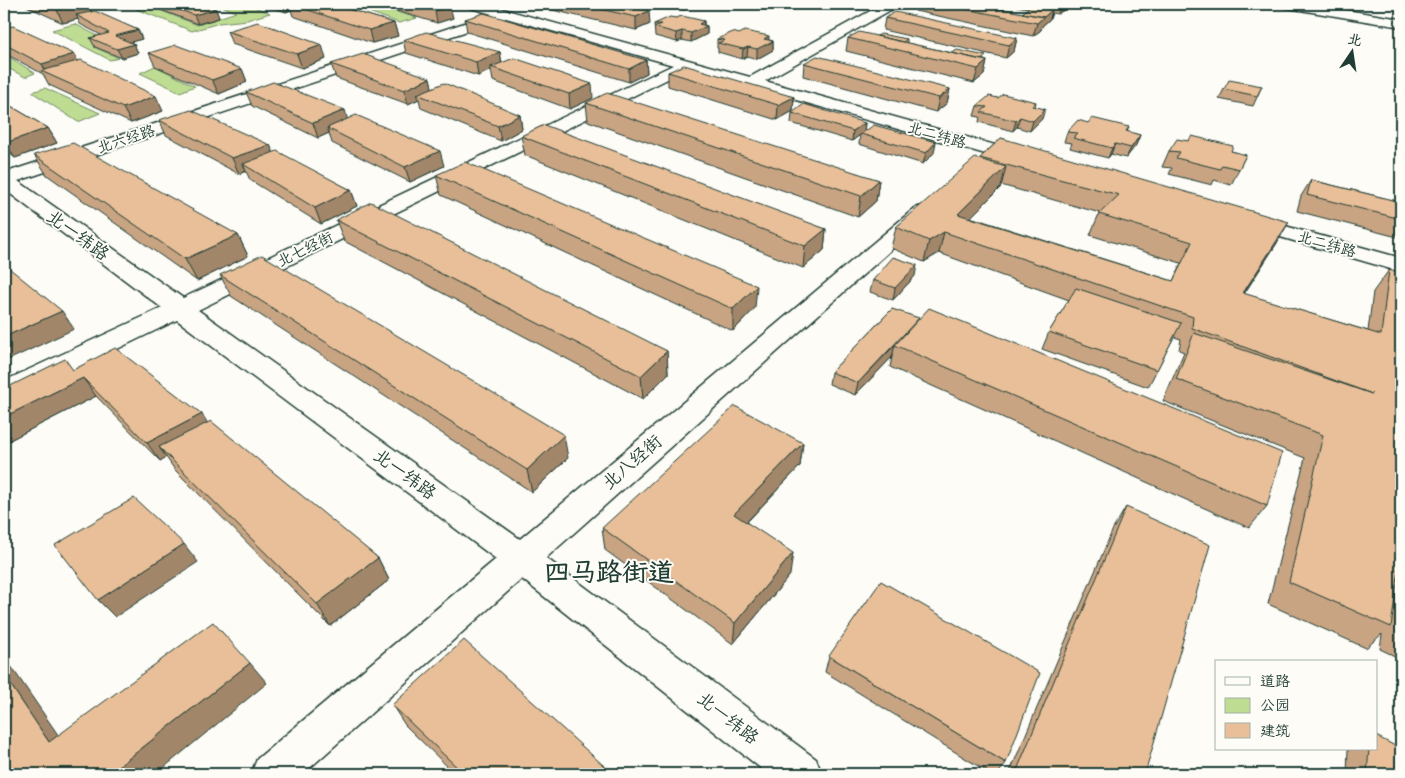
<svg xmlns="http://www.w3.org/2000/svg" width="1405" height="778" font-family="'Shantell Sans','LXGW WenKai TC',sans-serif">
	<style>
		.green { fill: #bfdc93; stroke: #6f8c64 }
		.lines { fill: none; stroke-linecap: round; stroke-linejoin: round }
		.minor-casing { stroke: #1f3d34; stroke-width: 3 }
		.minor { fill: #fdfcf7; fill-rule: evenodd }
		.wall { fill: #c8a483; stroke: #1f3d34; fill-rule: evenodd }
		.shaded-wall { fill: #a2866a; stroke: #1f3d34 }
		.building { fill: #e8bf98; stroke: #1f3d34 }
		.labels { text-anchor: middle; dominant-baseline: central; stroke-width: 4; stroke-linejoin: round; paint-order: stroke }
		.far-street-label { font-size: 15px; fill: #1f3d34; stroke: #fdfcf7 }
		.street-label { font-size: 18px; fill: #1f3d34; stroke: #fdfcf7 }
		.near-district-label { font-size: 26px; font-weight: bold; fill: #1f3d34; stroke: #fdfcf7 }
	</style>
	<rect width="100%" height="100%" fill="#fdfcf7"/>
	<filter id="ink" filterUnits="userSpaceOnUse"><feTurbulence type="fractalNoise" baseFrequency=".02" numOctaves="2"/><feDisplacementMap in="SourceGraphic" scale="10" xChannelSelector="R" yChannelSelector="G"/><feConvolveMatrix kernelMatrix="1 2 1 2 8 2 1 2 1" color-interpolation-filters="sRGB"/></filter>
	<g filter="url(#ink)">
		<path class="green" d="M217,4H247L270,13L247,20L219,23L192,31L136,9L149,6L198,25L236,12Z
			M357,4H370L417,18L399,23L358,8L362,6Z
			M75,24L109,42L94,47L119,58L110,60L52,30Z
			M4,54L35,73L25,77L4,66Z
			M155,66L195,86L180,92L140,73Z
			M45,88L100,113L78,122L32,92Z"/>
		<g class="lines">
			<g class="minor-casing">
				<path id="minor" d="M466,4H485L750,77L883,4H898L896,7L765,81L1031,155L1033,159L1031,163L1024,165L688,69L198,310L520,539L915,208L922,206L929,208L932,212L929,216L546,558L816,759L822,774H768L522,579L303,774H251L257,759L496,559L177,320L14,399L4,401V381L162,308L4,189V173L492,14L468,7ZM506,18L673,65L183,298L18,181Z
					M1282,4H1309L1401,19V27L1288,8L1284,7Z
					M1249,216L1401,258V272L1242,226L1238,222L1242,218Z"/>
			</g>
			<use href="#minor" class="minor"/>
		</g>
		<path class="wall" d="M22,4H88L92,12L138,30L142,39L130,42L134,44L138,53L122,58L95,47L90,38L101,35L80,24L78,19L63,23Z
			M151,4H200L216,9L219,18L198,24L153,7Z
			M261,4H331L394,23L398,36L372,43L293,16L291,10L286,12Z
			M373,4H443L453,18L437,23Z
			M540,4H616L650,24L636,30L540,7Z
			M655,4H696L684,10Z
			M916,4H976L1022,13L1028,8L1004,4H1061L1065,9L1058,14L1052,13L1050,19L1042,26L1041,30L1033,36L915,11Z
			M1244,4H1269L1267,8Z
			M676,18L704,21V25L707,26V34L691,42L682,40L677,42L655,36L654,24Z
			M885,18L1017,38L1014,51L1006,58L883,30Z
			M465,19L646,60L647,73L629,82L467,32Z
			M4,21L6,22L9,27L78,61L163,111L131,123L49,85L43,74L4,53Z
			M227,31L326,59L302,68L232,44Z
			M877,36L907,39V43L985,60L984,61H987L984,75L974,83L846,51L848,38Z
			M717,39L769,40L773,41V50L757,59L747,56L742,59L718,52V48H717Z
			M403,40L500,52L502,63L593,98L570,109L493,81L491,70L478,76L406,53Z
			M149,53L242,69L247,82L219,94L155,66Z
			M804,63L950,89L947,103L936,112L803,76Z
			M331,64L430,78L432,88L520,115L522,129L501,141L421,108L419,99L408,104L336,78Z
			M668,72L794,97L793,111L777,120L668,86Z
			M1262,86L1253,106L1219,99L1224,89Z
			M246,92L348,119L444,166L410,182L332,143L329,133L318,138L252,106Z
			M998,98L1036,102L1035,107L1042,119L1030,131L1017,127L1013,131L979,122L980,117L974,116L977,106Z
			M4,102L48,128L57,143L15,158L4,149Z
			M586,103L879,180L876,201L858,217L588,121Z
			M792,113L865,123L864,132L934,153L923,164L859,144L860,135L852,141L791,123Z
			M159,120L270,145L273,152L351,190L357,206L321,224L250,180L246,171L239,174L166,135Z
			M1129,127L1127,132L1140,135L1136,145L1126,158L1111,154L1108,158L1070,148L1072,143L1064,142L1067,132Z
			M521,136L826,229L824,250L803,268L525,155Z
			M1001,138L1277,243L1244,294L1368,331L1373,292L1389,270L1395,600L1401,595V659L1380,649L1382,634L1366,648L1268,604L1305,458L1163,401L1184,352L1179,350L1181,339L1174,337L1148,387L1042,349L1049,332L1069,300L939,253L924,262L891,248L896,227L980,160V158ZM1001,185L1100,213L1099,214L1090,235L1181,263L1173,281L970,217L1001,187Z
			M1169,151H1231L1246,155L1231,185L1214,180L1212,185L1169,174L1172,168L1162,167Z
			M34,155L238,235L248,256L197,281L47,175Z
			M436,175L755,308L733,331L441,195Z
			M1311,180L1401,202V238L1297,211L1301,196Z
			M336,220L667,351L668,374L643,399L344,241Z
			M220,275L568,458L532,492L231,296Z
			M915,276L893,300L870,292L873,280Z
			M892,309L1267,506L1249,528L890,367L892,357L855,395L829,384L831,372Z
			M73,370L207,423L378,558L389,580L330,626L175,470L166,457L160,461L96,396L4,443V389Z
			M803,443L800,466L747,522L790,575L733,644L605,550L602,528Z
			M1126,507L1145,774H1009L1113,529Z
			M829,656L1006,763L998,774H991L825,672Z
			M392,705L613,774H455L405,725Z
			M1348,749H1376L1401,774H1347Z"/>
		<path class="shaded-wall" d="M83,4H88L94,15H76L78,19L63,23L57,10Z
			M283,4H289L291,10L286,12Z
			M683,4H696L684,10Z
			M1061,4H1066L1065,9L1058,14Z
			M450,6L453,18L437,23L435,11Z
			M216,9L219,18L198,24L194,15Z
			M1052,10L1050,19L1042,26L1041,30L1033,36L1037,23Z
			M649,11L650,24L636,30V17Z
			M704,21V27L707,26V34L691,42V33L699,24Z
			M4,22H6L13,34L4,37Z
			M394,23L398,36L372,43L369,30Z
			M138,30L142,39L120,45L115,36Z
			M682,31V40L677,42L676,33Z
			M769,36V44L773,41V50L757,59V49L764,39Z
			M1017,38L1014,51L1006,58L1009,45Z
			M134,44L138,53L122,58L117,49Z
			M322,45L326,59L302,68L297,54Z
			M748,47L747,56L742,59L743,49Z
			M500,52L502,66L491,67V70L478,76L476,62Z
			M74,54L82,68L47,74L42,64Z
			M646,60L647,73L629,82V69Z
			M987,61L984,75L974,83L978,69Z
			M242,69L247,82L219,94L212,80Z
			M430,78L433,92L417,94L419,99L408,104L404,90Z
			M592,84L593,98L570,109L569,94Z
			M950,89L947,103L936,112L939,98Z
			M156,96L163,111L131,123L123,108Z
			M794,97L793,111L777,120L778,105Z
			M1045,109L1042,119L1030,131L1033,121Z
			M345,110L349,125L327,128L329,133L318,138L313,123Z
			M520,115L522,129L501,141L498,126Z
			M1020,117L1017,127L1013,131L1016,121Z
			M865,123L864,133L861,134L860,135L852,141L853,131Z
			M48,128L57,143L15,158L5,143Z
			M1140,135L1136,145L1126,158L1131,148Z
			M936,142L934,153L923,164L926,153Z
			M1115,144L1111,154L1108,158L1112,148Z
			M270,145L276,160L243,164L246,171L239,174L232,158Z
			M440,151L444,166L410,182L405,167Z
			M1006,167L1001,187L953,235L958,214Z
			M879,180L876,201L858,217L861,196Z
			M351,190L357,206L321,224L315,208Z
			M1289,222L1277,243L1230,315L1243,293Z
			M826,229L824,250L803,268L805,246Z
			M944,232L939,253L924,262L929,241Z
			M238,235L248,256L197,281L185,259Z
			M917,265L915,276L893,300L895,288Z
			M757,286L755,308L733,331V309Z
			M62,311L74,329L4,362V337Z
			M895,345L892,357L855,395L858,383Z
			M667,351L668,374L643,399L641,376Z
			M83,378L96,396L4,443V417Z
			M202,414L213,432L159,447L166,457L160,461L147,443Z
			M564,435L568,458L532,492L527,470Z
			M803,443L800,466L733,536L734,514Z
			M184,544L198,562L115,617L98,600Z
			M793,553L790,575L733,644L735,623Z
			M378,558L389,580L330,626L317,604Z
			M4,656L76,761L49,742L4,675Z
			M250,663L267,683L156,774H109Z"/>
		<path class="building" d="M42,4H83L57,10Z
			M163,4H200L216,9L194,15Z
			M290,4H331L394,23L369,30Z
			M410,4H443L450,6L435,11Z
			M577,4H616L649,11L636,17Z
			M940,4H976L1044,17L1037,23Z
			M1031,6L1052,10L1044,17L1022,13Z
			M95,11L138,30L115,36L134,44L117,49L90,38L109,33L76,15Z
			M895,12L1017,38L1009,45L885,18Z
			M484,13L646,60L629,69L465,19Z
			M682,16L704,21L699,24L707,26L691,33L682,31L676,33L654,27L661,24H654L670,17L676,18Z
			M258,22L322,45L297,54L227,31Z
			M13,26L74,54L42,64L4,44V28Z
			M745,31L769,36L764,39L773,41L757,49L748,47L743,49L718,43L725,40L717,39L733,32L739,34Z
			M426,32L500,52L476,62L403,40Z
			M859,32L987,61L978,69L848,38Z
			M881,34L907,39L903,42L877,36Z
			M176,45L242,69L212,80L149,53Z
			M957,50L986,56L981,60L952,53Z
			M363,54L430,78L404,90L331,64Z
			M817,56L950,89L939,98L804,63Z
			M514,58L592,84L569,94L491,67Z
			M81,60L156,96L123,108L41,71Z
			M684,65L794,97L778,105L668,72Z
			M1229,80L1262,86L1257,96L1224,89Z
			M273,82L345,110L313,123L246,92Z
			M444,83L520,115L498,126L417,94Z
			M607,93L879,180L861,196L586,103Z
			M1003,94L1036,102L1032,106L1045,109L1033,121L1020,117L1016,121L981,112L987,107L977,106L989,96L998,98Z
			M4,102L48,128L5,143L4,142Z
			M804,104L865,123L853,131L792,113Z
			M191,110L270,145L232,158L159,120Z
			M356,115L440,151L405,167L327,128Z
			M1092,118L1129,127L1126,131L1140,135L1131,148L1115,144L1112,148L1073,138L1078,133L1067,132L1078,120L1088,123Z
			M544,125L826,229L805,246L521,136Z
			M874,125L936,142L926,153L861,134Z
			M1192,136L1233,146L1231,151L1246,155L1239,169L1222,165L1220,169L1176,158L1180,152L1169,151L1177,139L1188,141Z
			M1001,138L1289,222L1243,293L1381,335L1389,270L1401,273V554L1391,627L1289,582L1323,435L1176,379L1194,333L1372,394L1192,328L1193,317L944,232L929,241L896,227L975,158L1006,167L958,214L1173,281L1192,242L1099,214L1119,195L980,158Z
			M73,143L238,235L185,259L34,155Z
			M277,151L351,190L315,208L243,164Z
			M465,162L757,286L733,309L436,175Z
			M1311,180L1401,202V219L1307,195Z
			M371,202L667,351L641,376L336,220Z
			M262,255L564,435L527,470L220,275Z
			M893,257L917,265L895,288L873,280Z
			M4,264L62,311L4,337Z
			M1076,288L1181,323L1157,370L1049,332Z
			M929,308L1282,453L1267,506L895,345Z
			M892,309L919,318L858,383L831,372Z
			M115,348L202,414L147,443L83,378L4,417V389L65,359L73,370Z
			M735,406L803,443L734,514L793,553L735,623L602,528Z
			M211,421L378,558L317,604L159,447Z
			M134,498L184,544L98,600L55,545Z
			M1126,507L1210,545L1145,774H1023L1017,770Z
			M881,581L1040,673L1006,763L829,656Z
			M213,622L250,663L109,774H4V675L49,742Z
			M464,640L613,774H464L392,705Z
			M1376,736L1401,749V774H1367L1369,749H1376Z"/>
	</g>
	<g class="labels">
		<g class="far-street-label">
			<text transform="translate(937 135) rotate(16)">北二纬路</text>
			<text transform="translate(126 139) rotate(-18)">北六经路</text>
			<text transform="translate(1327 244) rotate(16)">北二纬路</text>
			<text transform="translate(305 249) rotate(-26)">北七经街</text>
		</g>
		<g class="street-label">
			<text transform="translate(78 235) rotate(36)">北一纬路</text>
			<text transform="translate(632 462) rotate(-41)">北八经街</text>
			<text transform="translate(405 474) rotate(36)">北一纬路</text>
			<text transform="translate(728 718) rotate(38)">北一纬路</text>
		</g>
		<g class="near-district-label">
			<text x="609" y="571">四马路街道</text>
		</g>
	</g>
	<rect width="1405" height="778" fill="none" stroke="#fdfcf7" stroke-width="20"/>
	<rect x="10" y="10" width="1385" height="758" fill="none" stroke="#1f3d34" stroke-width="2" filter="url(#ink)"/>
	<rect x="1215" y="660" width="162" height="90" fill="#fdfcf7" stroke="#a4b0a9"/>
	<rect x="1225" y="677" width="25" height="8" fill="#fdfcf7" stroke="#a4b0a9"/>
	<text x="1260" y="686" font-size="15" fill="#1f3d34">道路</text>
	<rect x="1225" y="698" width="25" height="15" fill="#bfdc93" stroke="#a4b0a9"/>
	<text x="1260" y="710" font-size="15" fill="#1f3d34">公园</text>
	<rect x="1225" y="723" width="25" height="15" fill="#e8bf98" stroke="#a4b0a9"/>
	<text x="1260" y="736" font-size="15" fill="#1f3d34">建筑</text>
	<g transform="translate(1352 52) rotate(13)" stroke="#fdfcf7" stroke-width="4" paint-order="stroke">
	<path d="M0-4L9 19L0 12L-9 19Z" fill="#1f3d34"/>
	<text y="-8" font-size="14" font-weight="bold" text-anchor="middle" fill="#1f3d34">北</text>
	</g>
</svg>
